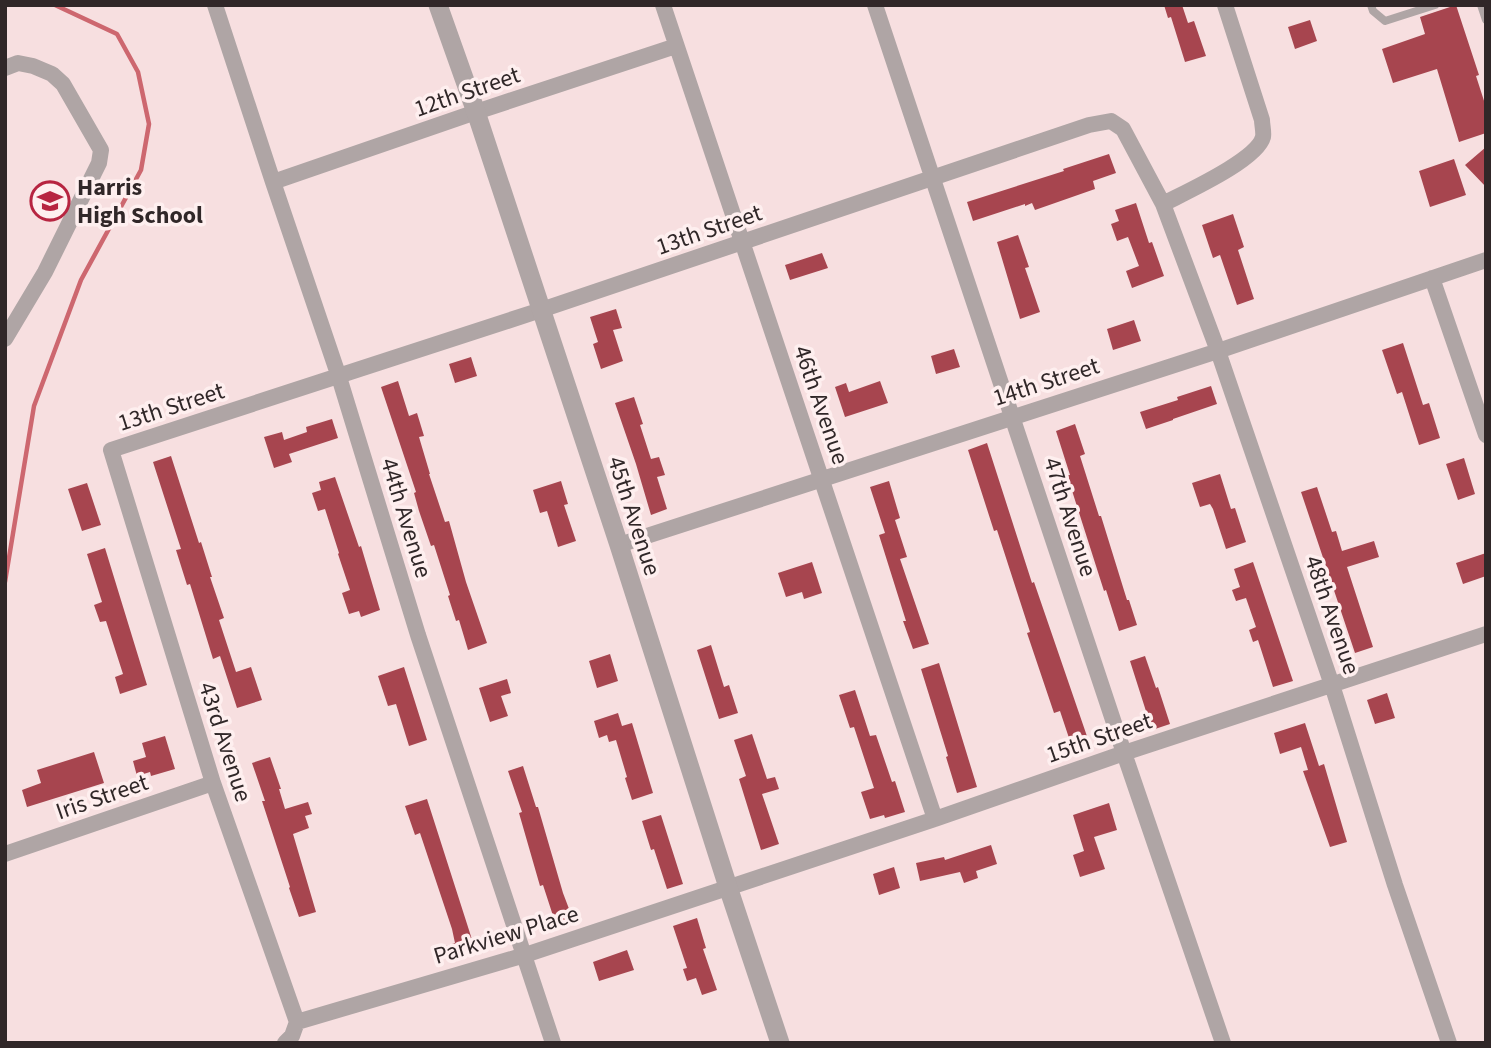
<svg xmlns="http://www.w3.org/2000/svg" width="1491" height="1048" font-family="'Source Sans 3',sans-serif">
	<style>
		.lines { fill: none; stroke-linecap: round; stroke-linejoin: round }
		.stream { stroke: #cd676f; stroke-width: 4.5 }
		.building { fill: #a7454f }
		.service { stroke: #afa5a5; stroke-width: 8 }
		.minor { stroke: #afa5a5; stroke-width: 16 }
		.tertiary { stroke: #afa5a5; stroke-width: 19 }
		.labels { text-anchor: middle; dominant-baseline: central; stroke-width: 7; stroke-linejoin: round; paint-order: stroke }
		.street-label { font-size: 24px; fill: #302728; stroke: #feefef }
		.poi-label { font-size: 24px; font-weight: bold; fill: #302728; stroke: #feefef; text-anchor: start }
	</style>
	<rect width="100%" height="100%" fill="#f7dfe0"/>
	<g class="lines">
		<path class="stream" d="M5,582L34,406L81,280L141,170L149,124L138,72L117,34L55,5"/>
	</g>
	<path class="building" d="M1164,5H1182L1188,23L1194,21L1206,56L1185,62L1171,17L1168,18Z
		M1456,5L1479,75L1476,76L1486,107V133L1459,142L1437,69L1393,83L1382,49L1425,34L1420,17Z
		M1310,20L1317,41L1295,49L1288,27Z
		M1486,147V187L1465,165Z
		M1109,154L1116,173L1093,181L1095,189L1035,210L1032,203L1025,206V204L973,221L967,202L1064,171L1063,169Z
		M1454,159L1466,195L1430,207L1419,171Z
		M1136,203L1149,243L1152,242L1164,276L1132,288L1126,271L1139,266L1128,237L1117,241L1111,224L1119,221L1115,210Z
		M1233,214L1244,247L1238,250L1254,299L1237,305L1220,255L1213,258L1202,225Z
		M1018,235L1029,267L1025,268L1040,312L1020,319L997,242Z
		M822,253L828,268L790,280L785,265Z
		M616,309L622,328L613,330L623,361L601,369L593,344L598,342L590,317Z
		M1134,320L1141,341L1113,350L1107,329Z
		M1403,343L1423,405L1429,403L1440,438L1419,445L1402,392L1397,394L1382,350Z
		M954,349L960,367L936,374L931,356Z
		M471,357L477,376L455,383L449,364Z
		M398,381L409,416L417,413L424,436L419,437L430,474H429L445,522L449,521L466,582L487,643L468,650L459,620L456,621L448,596L450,595L434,545L431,546L419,511L414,493L416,492L381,387Z
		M880,381L888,403L845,417L835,387L846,383L849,392Z
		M1211,386L1217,404L1173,419V420L1146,429L1140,412L1178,400L1177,397Z
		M634,397L643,424L640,425L651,459L659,457L665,475L657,477L667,509L651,515L636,464L615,403Z
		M332,419L338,438L289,454L292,462L274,468L264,437L282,432L284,440L307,432L306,427Z
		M1075,424L1085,454L1080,456L1099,516H1101L1127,600H1129L1137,625L1119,631L1106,590L1104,591L1067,475H1070L1056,431Z
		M987,443L1032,583L1034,582L1090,745L1073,750L1060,711L1054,713L1027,633L1030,632L997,530L994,531L968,450Z
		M171,456L199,543L201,542L212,577H210L224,618L219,620L236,672L251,667L262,700L237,708L220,656L213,659L190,584L187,585L176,550L181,549L153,462Z
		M1464,458L1475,494L1458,500L1446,464Z
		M1220,474L1231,509L1235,508L1246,542L1226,549L1213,509L1210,504L1200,507L1192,483Z
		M335,477L359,547L361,546L380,610L361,617L359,611L349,614L342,593L350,590L338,554L339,553L325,509L318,511L312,493L321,490L319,482Z
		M561,481L568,504L564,505L576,541L558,547L547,511L540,513L533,490Z
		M889,481L900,518L895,520L907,557L900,559L929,644L913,649L903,621H906L879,535L885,533L870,487Z
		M87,483L101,525L82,531L68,489Z
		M1317,487L1332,532L1336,531L1342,551L1374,541L1379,557L1347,567L1373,647L1355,653L1301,492Z
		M105,548L147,685L120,694L115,677L123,674L106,621L100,622L94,605L102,602L87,554Z
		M1486,553V576L1463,584L1456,563Z
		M812,562L822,593L804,599L802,592L786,597L778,573Z
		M1253,562L1293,681L1273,687L1258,640L1253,642L1249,630L1256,627L1246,598L1236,601L1232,590L1240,587L1234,569Z
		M711,645L724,687L729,685L738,713L719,719L697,650Z
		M610,654L618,681L597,688L589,661Z
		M1145,656L1156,688L1158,687L1170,724L1152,730L1130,661Z
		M939,663L977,787L957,793L946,757L948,756L921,669Z
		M404,667L427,740L409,746L396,704L388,706L378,676Z
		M507,679L511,693L501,696L508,716L490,722L479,688Z
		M855,690L870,736L876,735L892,782L895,781L905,812L885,818L884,815L870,819L861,792L874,788L854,727L850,728L839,695Z
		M1387,693L1395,718L1375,724L1367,700Z
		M618,713L622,726L632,723L653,793L632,800L625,778L627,777L616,740L609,742L607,735L599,738L594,721Z
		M1305,723L1319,766L1324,764L1347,842L1330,847L1303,771L1308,770L1301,747L1280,754L1274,733Z
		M752,734L767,779L775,777L779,789L762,794L779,844L761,850L739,779L746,776L734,740Z
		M165,736L175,769L151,776L150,772L137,776L133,761L146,757L142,743Z
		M94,752L104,783L27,807L22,790L41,783L37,770Z
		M270,757L281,789H279L285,809L308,802L312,814L305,816L309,828L293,834L316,912L299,917L289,888L290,887L262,801H265L252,763Z
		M523,766L536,807H538L563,893L574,922L557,928L543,885L540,886L519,813L522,812L508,771Z
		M427,799L476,952L450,960L445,946L455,943L452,929L420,833L415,835L405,806Z
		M1109,803L1117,830L1094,837L1105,869L1080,877L1073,855L1084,851L1073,815Z
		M661,815L683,884L667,889L654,849L651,850L642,821Z
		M991,845L997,864L976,871L978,878L964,883L960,872L920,881L916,863L944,857L945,860Z
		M894,867L900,888L879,895L873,874Z
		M697,918L706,948L703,949L717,990L702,995L696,978L687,981L683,969L687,968L673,926Z
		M627,950L634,970L599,981L593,962Z"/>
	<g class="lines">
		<path class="service" d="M1371,5L1373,11L1385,21L1435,5
			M1481,5L1486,20"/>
		<path class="minor" d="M215,5L273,182L339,377L418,635L553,1043
			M663,5L935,819
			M875,5L1124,753L1223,1043
			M5,68L18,63L33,66L52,74L63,84L101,150L99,163L45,272L5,339
			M273,182L476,112L676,46
			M1163,204C1186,192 1257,160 1263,137C1264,132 1262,125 1262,120L1225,5
			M1432,278L1486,435
			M619,545L1218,351L1486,260
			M5,854L213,783
			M297,1022L525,955L935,819L1124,753L1486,634
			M285,1043L292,1036L297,1022L213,783L111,450L541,310L1089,125L1111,121L1123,129L1163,204L1218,351L1332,685L1395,885L1449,1043"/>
		<path class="tertiary" d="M438,5L476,112L619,545L728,887L780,1043"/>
	</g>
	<defs>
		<g id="school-ring" transform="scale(2.0125)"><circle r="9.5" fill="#feefef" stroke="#b72541" stroke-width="1.5"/><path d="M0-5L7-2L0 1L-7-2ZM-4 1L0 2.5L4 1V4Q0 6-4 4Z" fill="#b72541"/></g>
	</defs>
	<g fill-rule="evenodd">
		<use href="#school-ring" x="50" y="201"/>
	</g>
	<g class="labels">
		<g class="street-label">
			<text transform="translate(467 92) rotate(-19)">12th Street</text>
			<text transform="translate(709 230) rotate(-19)">13th Street</text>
			<text transform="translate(1046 382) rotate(-18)">14th Street</text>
			<text transform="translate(821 405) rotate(71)">46th Avenue</text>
			<text transform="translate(171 407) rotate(-18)">13th Street</text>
			<text transform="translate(634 516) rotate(72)">45th Avenue</text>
			<text transform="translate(1070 517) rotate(72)">47th Avenue</text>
			<text transform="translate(406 518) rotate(73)">44th Avenue</text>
			<text transform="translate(1332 615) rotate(71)">48th Avenue</text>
			<text transform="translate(1099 738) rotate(-19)">15th Street</text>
			<text transform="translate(225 742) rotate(72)">43rd Avenue</text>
			<text transform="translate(102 797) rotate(-19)">Iris Street</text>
			<text transform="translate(506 935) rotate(-17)">Parkview Place</text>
		</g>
		<g class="poi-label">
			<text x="77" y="187">Harris<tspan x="77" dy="28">High School</tspan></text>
		</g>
	</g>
	<rect width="1491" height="1048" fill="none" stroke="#302728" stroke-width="14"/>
</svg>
